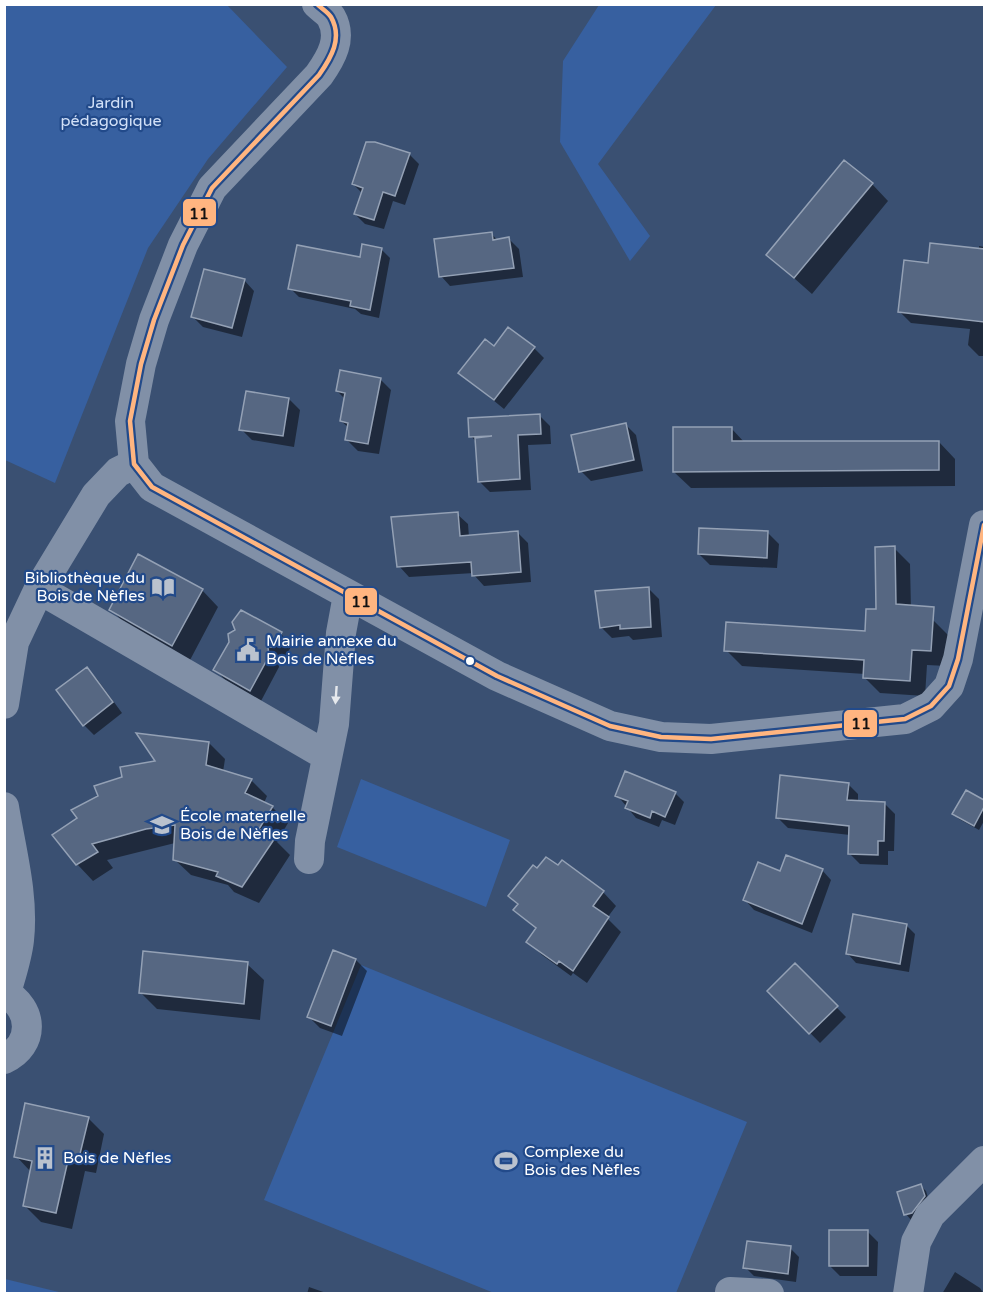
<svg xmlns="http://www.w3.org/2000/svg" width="989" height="1298" font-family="'Varela Round',sans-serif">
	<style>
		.green { fill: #3760a0 }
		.shadow { fill: #0007 }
		.building { fill: #566782; stroke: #94a1b5; stroke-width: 1.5 }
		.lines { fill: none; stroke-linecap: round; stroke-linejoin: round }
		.minor { stroke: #8190a7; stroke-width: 30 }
		.bus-1-casing { stroke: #224a8a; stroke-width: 9 }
		.bus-1 { stroke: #ffb580; stroke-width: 4.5 }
		.oneway { fill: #e6e9ed }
		.bus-dot { fill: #fff; stroke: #224a8a; stroke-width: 2 }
		.labels { text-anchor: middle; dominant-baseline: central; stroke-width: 4.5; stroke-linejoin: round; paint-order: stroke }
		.park-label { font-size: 16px; fill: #d2e1f8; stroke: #224a8a }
		.poi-label { font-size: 16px; fill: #fff; stroke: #224a8a; text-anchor: start }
		.line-badge { stroke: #224a8a; stroke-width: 2 }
		.pale-badge-label { font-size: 16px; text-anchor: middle; font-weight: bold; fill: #111 }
	</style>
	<rect width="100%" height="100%" fill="#3a5072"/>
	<path class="green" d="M5,4L227,5L287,67L208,159L148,248L55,483L5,460Z
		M599,5H716L598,164L650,236L630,261L560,142L563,61Z
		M361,779L510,840L486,907L337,847Z
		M361,965L747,1122L676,1293H494L264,1200Z
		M4,1279H5L63,1293H5Z"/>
	<path class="shadow" d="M409,154L419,164L405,205L393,201L384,229L365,224L355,214L362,193L353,184Z
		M872,184L888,201L812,294L768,255Z
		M491,233L498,241L509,239L519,249L523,277L450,286L441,276Z
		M979,246L984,247V356H979L968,345L970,329L911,323L900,312L930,265L979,250Z
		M381,249L390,258L379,318L361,314L355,309L299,297L290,288Z
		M244,280L254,291L242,337L203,327L193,317Z
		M534,348L544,358L504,409L460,373L494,349Z
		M380,379L391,390L379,454L358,451L347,440L349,428L341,421L345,399L337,391Z
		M289,399L300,410L294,447L252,440L241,429Z
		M539,415L550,426L551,444L528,445L531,490L490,492L479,481L477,443L471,436Z
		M626,425L636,435L643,471L591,481L581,471Z
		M731,428L745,443L939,442L955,459V486L691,488L674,472Z
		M457,514L468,524L469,537L517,532L528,543L531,582L484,586L474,575V573L409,577L399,566Z
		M768,533L779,544L777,568L710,565L699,554Z
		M894,548L910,564L911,610L933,620L949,636L947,666L927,665L925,696L880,693L864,677L865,674L742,666L726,650L866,632L877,611Z
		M648,588L659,599L662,637L633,640L629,636L612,638L601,627Z
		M202,590L218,607L189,662L127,626L111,609Z
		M242,612L281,634L292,645L285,657H278L279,667L261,701L225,680L215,669L237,631Z
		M87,669L97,679L122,713L94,735L84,725Z
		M209,743L225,759L223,772L251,780L267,796L264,803L272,807L288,823L277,842L290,855L259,903L234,892L228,885L191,875L174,859L175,843L107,860L113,868L93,881L77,864L79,818L100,796L124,778L157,762Z
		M848,784L858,794V802L884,803L895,814L894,851H888V865L860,864L850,854V835L788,828L777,817Z
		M967,792L984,801V821L979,830L959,819L954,814Z
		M675,793L684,802L675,825L662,820L659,827L636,818L617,795Z
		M822,870L831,880L812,933L754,910L745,900Z
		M603,892L616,906L607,918L621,932L587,983L573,973L571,976L542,955L528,941L537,930L515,910L519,906L510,896Z
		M906,925L915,934L909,972L856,963L847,953Z
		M333,952L356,960L367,971L342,1036L320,1028L309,1017Z
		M247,964L264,980L260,1020L157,1009L140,992Z
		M795,965L846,1017L820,1043L769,991Z
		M88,1118L104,1134L96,1173L85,1171L72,1229L41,1222L25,1206L31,1172L16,1156Z
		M921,1186L926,1191L929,1201L911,1220L906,1214Z
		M868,1232L878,1242L877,1276H840L830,1266Z
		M790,1248L799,1257L796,1282L754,1276L745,1267Z
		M955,1272L980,1288L984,1294H942Z
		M309,1287L329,1294H307Z"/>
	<path class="building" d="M366,142H375L410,153L395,196L383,192L374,220L354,214L363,188L352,184Z
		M844,160L873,183L794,278L766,255Z
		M492,232L493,240L509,237L514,268L439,277L434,239Z
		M930,243L984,249V322L898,312L904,260L928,263Z
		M362,244L382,248L370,310L350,306L351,301L288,289L297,245L360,257Z
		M204,269L245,279L232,328L191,317Z
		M508,327L535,347L494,400L458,373L485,339L494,346Z
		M340,370L381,378L368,444L345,440L348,423L340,421L345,393L336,391Z
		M246,391L289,398L283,436L239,430Z
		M540,414L541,434L518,435L520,479L478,482L475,438L492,436L469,437L468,418Z
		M626,423L634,460L579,472L571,435Z
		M673,427H732V441H939V470L673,472Z
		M458,512L460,536L518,531L521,572L472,576L471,562L397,567L391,517Z
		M699,528L768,531L767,558L698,554Z
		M895,546L896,604L934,607L931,651L912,650L910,681L863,678L864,660L724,651L726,622L865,631L866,609H876L875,547Z
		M138,554L203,589L172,646L109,610Z
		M649,587L651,627L620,629V625L600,628L595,591Z
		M241,610L282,632L274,647H268L269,656L250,691L213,670L229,642L228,634L235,630L232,622Z
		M87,667L113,702L83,726L56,690Z
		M136,733L209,742L206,765L252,779L245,793L273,806L259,829L275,838L242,887L216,876L218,872L173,860L175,825L146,829L92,844L98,852L76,865L52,835L77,818L71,810L98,796L94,786L122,777L120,767L155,761Z
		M625,771L676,792L665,817L652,811L650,818L625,808L628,801L615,796Z
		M780,775L849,783L847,800L885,802L884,841H878V855L848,854L849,826L776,818Z
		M966,790L984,800V807L974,826L952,814Z
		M786,855L823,869L802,924L743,900L758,862L780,871Z
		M546,857L558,865L562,860L604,891L593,906L609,917L573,971L559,961L557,964L526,942L536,928L513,910L518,904L508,896L533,865L537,868Z
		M853,914L907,924L900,964L846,954Z
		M333,950L356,959L331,1026L307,1017Z
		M143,951L248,962L244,1004L139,993Z
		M795,963L838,1006L809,1034L767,991Z
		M25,1103L89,1117L79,1158L69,1156L56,1213L23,1206L32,1161L14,1157Z
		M921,1184L925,1196L912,1213L904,1215L897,1192Z
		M829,1230H868V1266H829Z
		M747,1241L791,1246L788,1274L743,1268Z"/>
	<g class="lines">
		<path class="minor" d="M317,4C321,8 328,12 331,17C343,38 331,58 319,75L212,188L183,245L154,320L141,364L130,421L134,464L152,487L497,676L610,726L661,737L711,739L905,719L931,706L949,686L958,659L984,525
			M39,589L327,756
			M4,704L14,642L39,589L96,495L118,472L134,464
			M4,807C11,850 24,896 19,940C17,958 11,975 6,993
			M309,859L310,841L334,724L341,633L348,595
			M4,993C34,1008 35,1045 4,1059
			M730,1292L769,1294
			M908,1294L916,1242L930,1215L984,1161"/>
		<g class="bus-1-casing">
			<path id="bus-1" d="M317,4C321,8 328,12 331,17C343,38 331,58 319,75L212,188L183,245L154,320L141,364L130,421L134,464L152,487L497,676L610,726L661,737L711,739L905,719L931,706L949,686L958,659L984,525"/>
		</g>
		<use href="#bus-1" class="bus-1"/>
	</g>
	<defs><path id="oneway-solid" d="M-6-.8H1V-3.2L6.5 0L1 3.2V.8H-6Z" transform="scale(1.5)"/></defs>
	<use class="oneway" href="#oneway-solid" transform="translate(336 695) rotate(94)"/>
	<defs>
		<g id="library-bare" transform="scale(1.8)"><path d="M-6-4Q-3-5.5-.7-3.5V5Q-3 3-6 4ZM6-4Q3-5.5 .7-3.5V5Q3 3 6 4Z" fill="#bac2ce" stroke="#224a8a" stroke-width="2.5" paint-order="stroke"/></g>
		<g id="civic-bare" transform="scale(1.8)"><path d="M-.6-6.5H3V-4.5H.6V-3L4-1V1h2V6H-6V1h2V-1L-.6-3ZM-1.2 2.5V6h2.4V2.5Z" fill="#bac2ce" stroke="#224a8a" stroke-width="2.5" paint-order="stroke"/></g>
		<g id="school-bare" transform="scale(1.8)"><path d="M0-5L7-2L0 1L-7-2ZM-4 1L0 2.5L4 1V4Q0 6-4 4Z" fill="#bac2ce" stroke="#224a8a" stroke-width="2.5" paint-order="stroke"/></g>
		<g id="building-bare" transform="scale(1.8)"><path d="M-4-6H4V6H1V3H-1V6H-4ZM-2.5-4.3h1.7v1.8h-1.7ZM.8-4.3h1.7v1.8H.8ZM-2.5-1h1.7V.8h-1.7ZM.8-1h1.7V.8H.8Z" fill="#bac2ce" stroke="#224a8a" stroke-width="2.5" paint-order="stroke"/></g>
		<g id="stadium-bare" transform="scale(1.8)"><path d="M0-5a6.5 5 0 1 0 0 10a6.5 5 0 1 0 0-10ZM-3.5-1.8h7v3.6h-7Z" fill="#bac2ce" stroke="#224a8a" stroke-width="2.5" paint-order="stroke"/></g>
	</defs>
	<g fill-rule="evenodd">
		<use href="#library-bare" x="163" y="587"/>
		<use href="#civic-bare" x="248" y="650"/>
		<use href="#school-bare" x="162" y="825"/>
		<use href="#building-bare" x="45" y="1158"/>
		<use href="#stadium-bare" x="506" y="1161"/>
	</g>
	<circle class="bus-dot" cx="470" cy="661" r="5"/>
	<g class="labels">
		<g class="park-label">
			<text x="111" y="103">Jardin<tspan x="111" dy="18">pédagogique</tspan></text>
		</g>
		<g class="poi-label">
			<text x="145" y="578" text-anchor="end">Bibliothèque du<tspan x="145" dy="18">Bois de Nèfles</tspan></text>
			<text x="266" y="641">Mairie annexe du<tspan x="266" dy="18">Bois de Nèfles</tspan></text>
			<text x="180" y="816">École maternelle<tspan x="180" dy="18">Bois de Nèfles</tspan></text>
			<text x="524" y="1152">Complexe du<tspan x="524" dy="18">Bois des Nèfles</tspan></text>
			<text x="63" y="1158">Bois de Nèfles</text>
		</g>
	</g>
	<g class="line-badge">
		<rect x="182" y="198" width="35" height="29" rx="6" fill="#ffb580"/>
		<rect x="344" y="587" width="34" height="29" rx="6" fill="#ffb580"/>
		<rect x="843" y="709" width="35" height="29" rx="6" fill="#ffb580"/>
	</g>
	<g class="pale-badge-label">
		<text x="199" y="219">11</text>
		<text x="361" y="607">11</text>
		<text x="861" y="729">11</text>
	</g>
	<rect width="989" height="1298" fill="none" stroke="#ffffff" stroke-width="12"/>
</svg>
